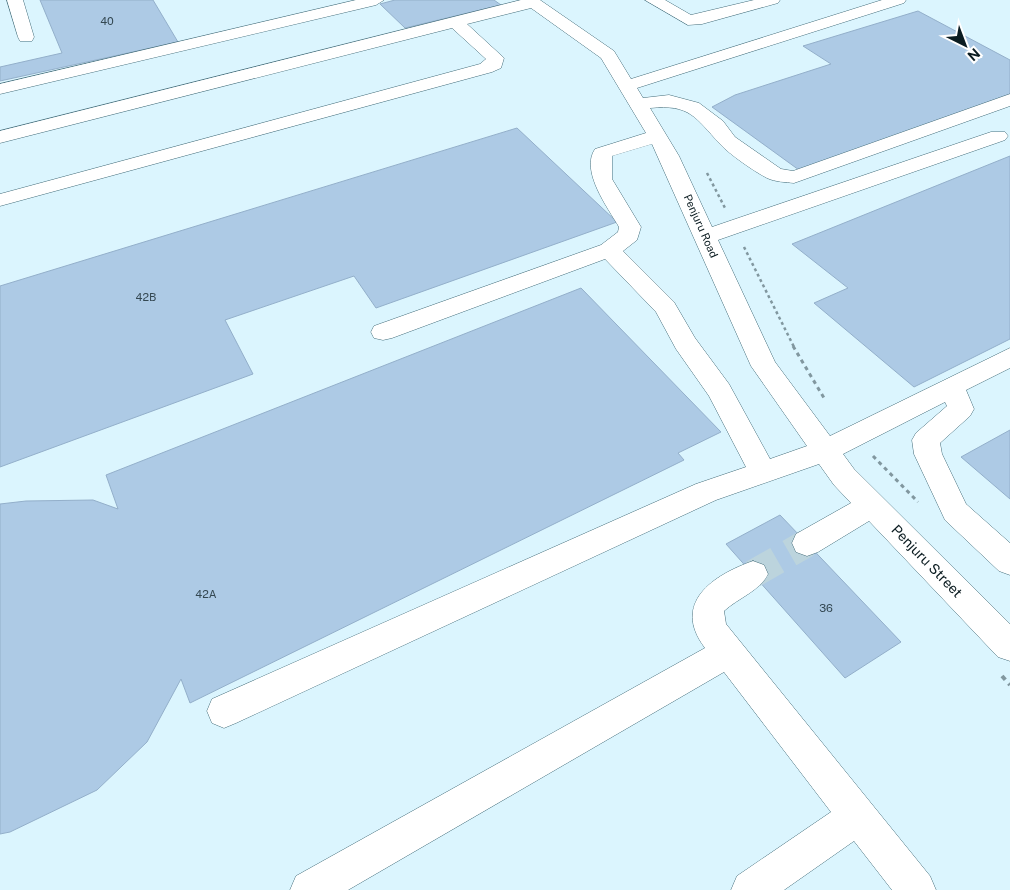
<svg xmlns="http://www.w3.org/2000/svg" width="1010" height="890" font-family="'Public Sans',sans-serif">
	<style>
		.building { fill: #adcae5; stroke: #93afca }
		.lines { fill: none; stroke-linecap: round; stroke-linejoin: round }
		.minor-tunnel { stroke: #bcd4dd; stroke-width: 28; stroke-dasharray: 28 14; stroke-linecap: butt }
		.minor-casing { stroke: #446d7a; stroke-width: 1 }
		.path-far2 { stroke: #81979f; stroke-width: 2.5; stroke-dasharray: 3 3; stroke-linecap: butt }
		.path-far1 { stroke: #81979f; stroke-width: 3; stroke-dasharray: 4 4; stroke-linecap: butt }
		.path { stroke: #81979f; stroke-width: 4; stroke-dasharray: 5 5; stroke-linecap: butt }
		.minor { fill: #fff; fill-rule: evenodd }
		.labels { text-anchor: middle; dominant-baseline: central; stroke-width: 4; stroke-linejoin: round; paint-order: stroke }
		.number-label { font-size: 11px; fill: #344852 }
		.far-street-label { font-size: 11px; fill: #0b1c21; stroke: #fff }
		.street-label { font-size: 14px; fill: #0b1c21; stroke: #fff }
	</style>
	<rect width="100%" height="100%" fill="#dbf5fe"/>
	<path class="building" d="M40,0H153L178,42L0,81V67L62,53Z
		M395,0H494L501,5L405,28L380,4Z
		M918,11L1010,60V94L799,170L712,107L735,95L831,64L803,46Z
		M517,128L617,222L376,308L354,276L225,320L253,374L0,467V286Z
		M1010,156V339L914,387L814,303L848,288L792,244Z
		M581,288L721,432L678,453L684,460L190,703L181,679L147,742L97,790L10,832L0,834V504L26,501L93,500L118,509L106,475Z
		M1010,430V499L961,457Z
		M780,515L901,642L845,678L726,544Z"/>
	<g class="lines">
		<path class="minor-tunnel" d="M753,574L807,543"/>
		<g class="minor-casing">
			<path id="minor" d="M7,0H23L34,37L32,41H20L18,37Z
				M356,0H384L376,5L0,94V84Z
				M521,0H540L614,51L631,79L882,0H906L904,3L637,88L643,98L669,95L699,103L723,121L735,137L781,169L793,171L1010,94V106L794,183C786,182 775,182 767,178C755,172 729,154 720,144C695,117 690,104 650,108L679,156L712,227L991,132H1005L1008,136L1005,140L718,240L775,362L830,436L1010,348V368L966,390L974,409L970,416L940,443L942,454L966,504L1010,543V575L999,571L945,520L914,454L912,440L916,433L947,406L945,402L843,454L854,469L1010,624V661L998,657L869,521L818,552L807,556L796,552L792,543L796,534L851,503L834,485L819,464L716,500L236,723L224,728L212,723L207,711L212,699L696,484L746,467L709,396L676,349L656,312L605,259L392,338L383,340L374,338L371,332L374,326L601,245L618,232L619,227C608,208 580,171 595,149L646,133L601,58L531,8L467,24L504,58L501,68L492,72L0,206V194L480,64L486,59L452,28L0,143V131ZM652,144L751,366L807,446L770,459L729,384L695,338L674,302L623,251L637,240L641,227L612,179V156Z
				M645,0H665L691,15L754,0H780L778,3L702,24L688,25Z
				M753,561L764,565L768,574C760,591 738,598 724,611L726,624L930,876L936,890H892L854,841L784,890H731L737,876L831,812L724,672L348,890H290L296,876L705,648C671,603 713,575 753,561Z"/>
		</g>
		<path class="path-far2" d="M707,173L725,208
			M744,247L794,347"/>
		<path class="path-far1" d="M793,346L824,398
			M873,456L918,502"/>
		<path class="path" d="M1002,676L1010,685"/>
		<use href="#minor" class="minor"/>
	</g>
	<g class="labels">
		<g class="number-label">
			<text x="107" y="21">40</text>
			<text x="146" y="297">42B</text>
			<text x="206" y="594">42A</text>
			<text x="826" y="608">36</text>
		</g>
		<g class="far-street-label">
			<text transform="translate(701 226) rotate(66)">Penjuru Road</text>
		</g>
		<g class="street-label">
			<text transform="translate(927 561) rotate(46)">Penjuru Street</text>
		</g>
	</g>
	<g transform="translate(965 45) rotate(138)" stroke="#ffffff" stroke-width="4" paint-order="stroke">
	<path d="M0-4L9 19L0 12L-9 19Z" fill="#0b1c21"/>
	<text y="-8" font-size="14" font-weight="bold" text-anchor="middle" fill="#0b1c21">N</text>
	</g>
</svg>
